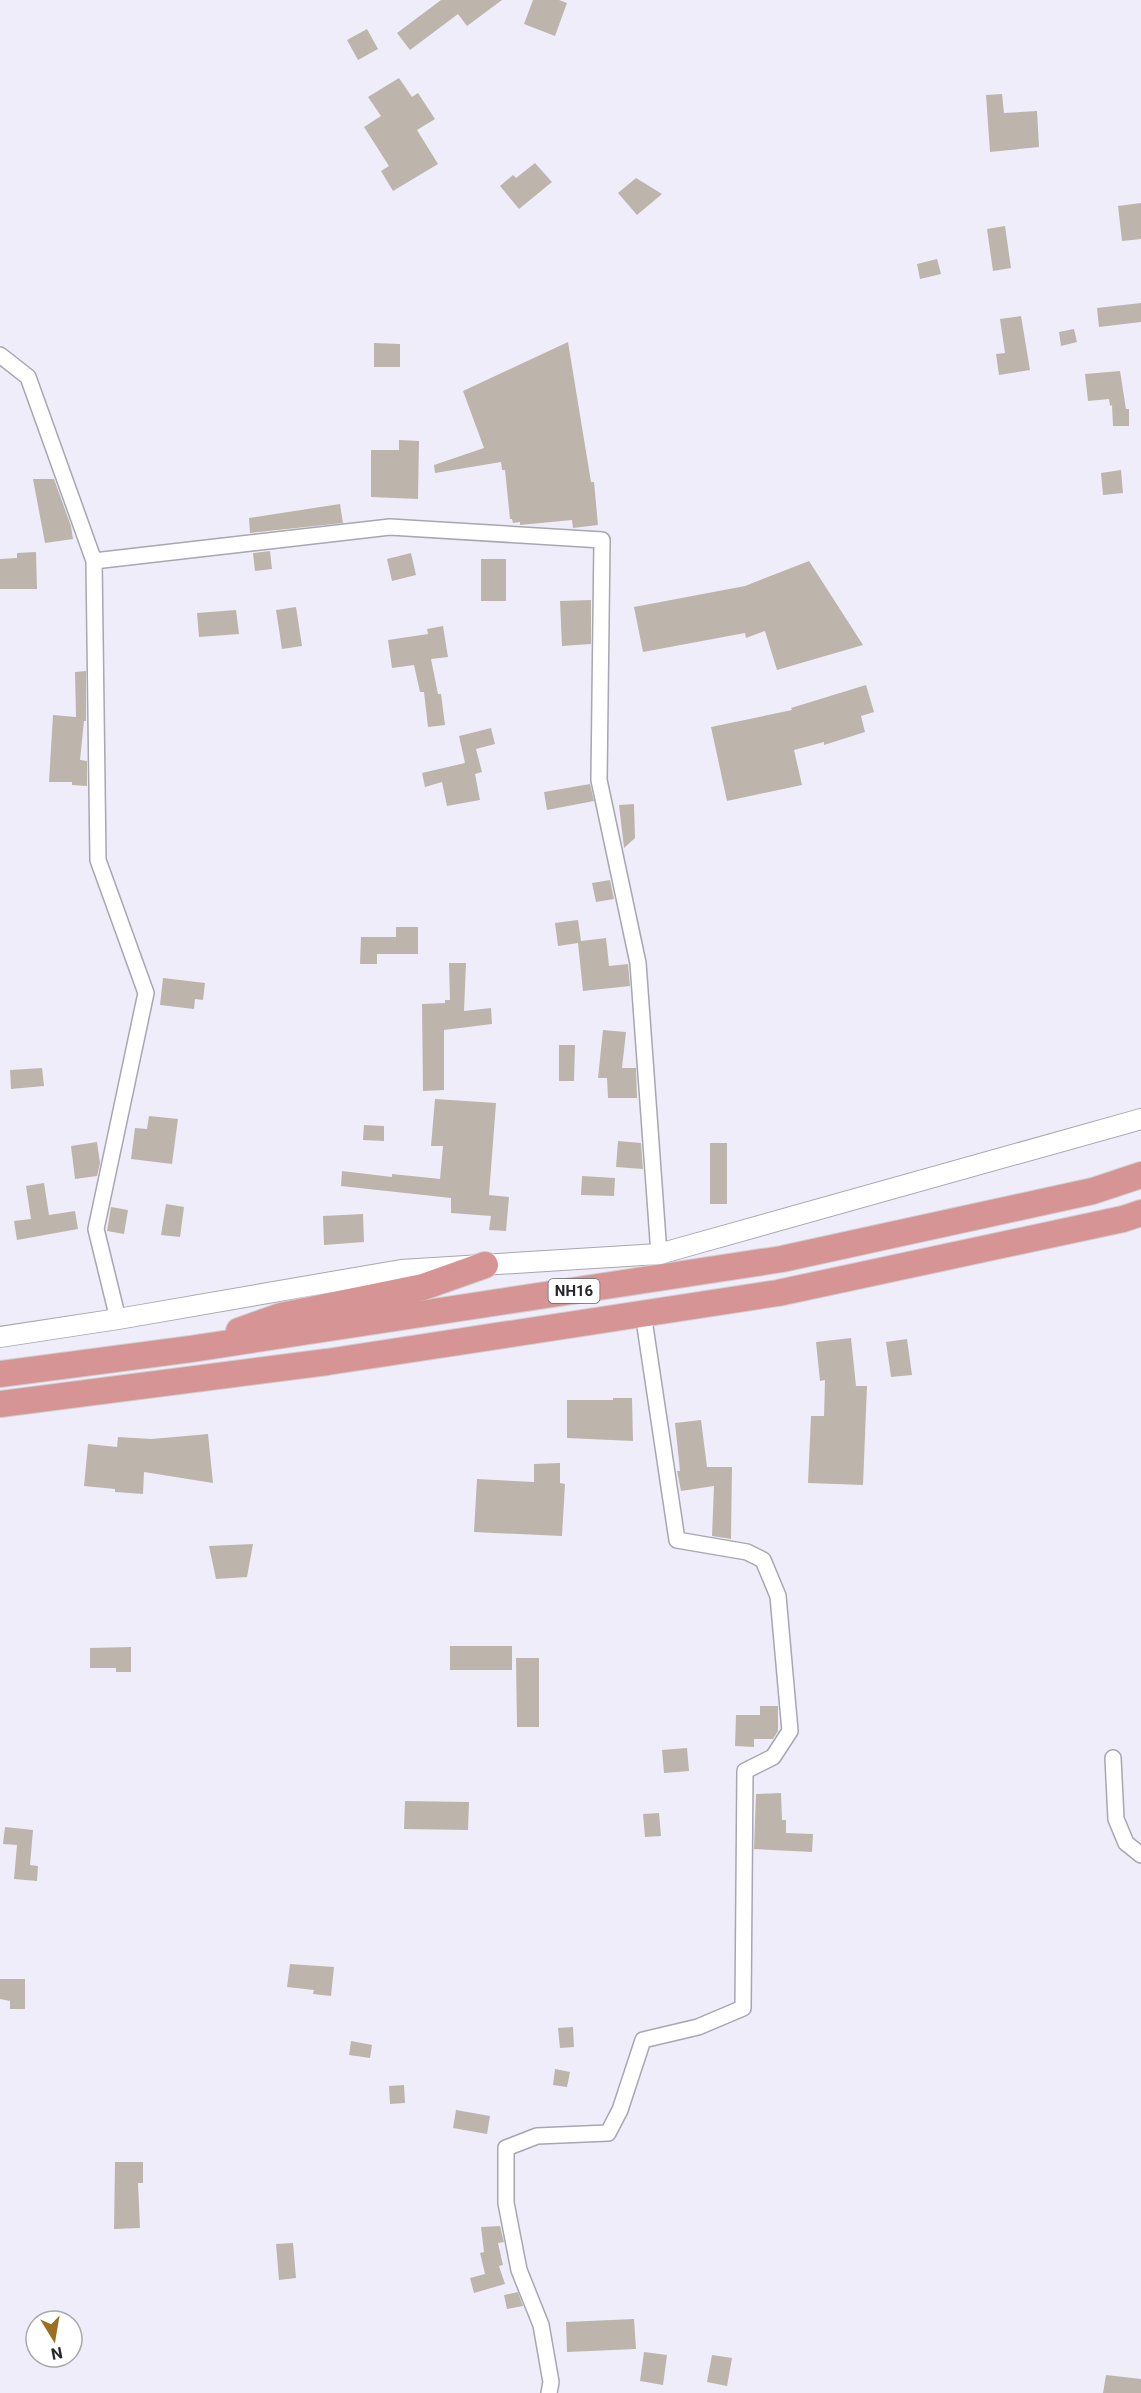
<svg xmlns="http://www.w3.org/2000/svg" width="1141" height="2393" font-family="Roboto,sans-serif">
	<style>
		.building { fill: #bdb5ac }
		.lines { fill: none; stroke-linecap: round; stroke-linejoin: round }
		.minor-casing { stroke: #a8a6b0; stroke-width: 18 }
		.tertiary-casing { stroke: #a8a6b0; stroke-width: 22 }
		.trunk-casing { stroke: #cfcfd0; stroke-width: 28 }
		.minor { stroke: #fff; stroke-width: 15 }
		.tertiary { stroke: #fff; stroke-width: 20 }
		.trunk { stroke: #d69494; stroke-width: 26 }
		.labels { text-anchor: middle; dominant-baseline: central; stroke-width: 4.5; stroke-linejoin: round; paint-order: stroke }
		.shield { fill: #fff; stroke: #68676a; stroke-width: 1.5 }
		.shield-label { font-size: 15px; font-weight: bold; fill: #27262a }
	</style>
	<rect width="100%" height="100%" fill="#efedf9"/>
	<path class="building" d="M441,0H502L467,26L458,14L410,50L397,33Z
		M533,0H559L567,3L555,36L524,24Z
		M367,29L378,49L358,60L347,40Z
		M399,78L412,97L418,93L435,119L417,130L438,164L393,191L381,171L389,166L364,127L381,116L368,97Z
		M1002,94L1004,113L1037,111L1039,147L990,152L986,95Z
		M535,163L552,182L519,209L500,186L513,175L516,178Z
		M636,178L662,194L637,215L618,193Z
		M1141,203V239L1122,241L1118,206Z
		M1005,226L1011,268L993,271L987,229Z
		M937,259L941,274L920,279L917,264Z
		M1141,303V322L1099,327L1097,308Z
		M1021,316L1030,370L999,375L996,354L1005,353L1000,319Z
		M1074,329L1077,342L1061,346L1059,332Z
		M568,342L591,482H594L598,525L573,528L572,520L520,525V522L513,523L512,519H510L505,470H502L501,462L435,473L434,465L484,448L463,391Z
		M374,343L400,344V367H374Z
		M1120,371L1126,409H1129V426H1113L1112,405L1110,406L1109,399L1088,401L1085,374Z
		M399,440L419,441L418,499L371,497V450H399Z
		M1121,470L1123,493L1103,495L1101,473Z
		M33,479H54L71,526L73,539L45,543Z
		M340,504L343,523L250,533L249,518Z
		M270,551L272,569L255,571L253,553Z
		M36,552L37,589H0V559L17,558V553Z
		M411,553L416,575L392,581L387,559Z
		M481,559H506V601H481Z
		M809,561L863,645L777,670L765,631L746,638L745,633L643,652L634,607L745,586Z
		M591,600V644L562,646L560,601Z
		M296,607L302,646L282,649L276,610Z
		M236,610L239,634L199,637L197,613Z
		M443,626L448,657L431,659L438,694H441L445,725L428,727L424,692H420L414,665L392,668L388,640L428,634L427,629Z
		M86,671V721H84L80,760L87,761V786L72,785V782H49L53,715L76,717L75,672Z
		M866,685L874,712L861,716L865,732L824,745V742L794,750L802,785L727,801L711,727L792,710L791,708Z
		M491,728L495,744L476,749L482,772L475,774L480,800L447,806L442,782L425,787L422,773L465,763L459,736Z
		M590,784L594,801L547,810L544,792Z
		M634,804L635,838L624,848L619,805Z
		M610,880L614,899L596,902L592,883Z
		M578,920L581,941L606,938L609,966L628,964L630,986L583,991L578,943L558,946L555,923Z
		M396,927H418V954H377V964H360L361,937H396Z
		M449,963H466L464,1011L491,1008L492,1024L444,1030V1090L423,1091L422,1004L445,1003V1000H450Z
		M163,978L205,983L203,1000L195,999L194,1009L160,1005Z
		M603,1030L626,1032L622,1068H636L637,1098H608L607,1078H598Z
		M559,1045H575L574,1081H559Z
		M42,1068L44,1086L11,1089L10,1070Z
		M435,1099L496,1103L489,1195L509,1197L506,1231L489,1230L491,1216L451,1213V1198L341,1186L342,1171L392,1177V1174L440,1179L443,1146H431Z
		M149,1116L178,1119L172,1164L131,1159L135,1128L147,1129Z
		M364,1125L384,1126V1141L363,1140Z
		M618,1141L641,1143L643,1169L616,1167Z
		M97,1142L100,1163L97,1176L75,1179L71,1146Z
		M710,1143H727V1204H710Z
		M582,1176L615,1178L614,1196L581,1195Z
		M44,1183L49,1215L75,1211L78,1229L17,1240L14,1221L31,1219L26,1186Z
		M166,1204L184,1207L180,1237L161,1235Z
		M111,1207L128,1210L124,1234L107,1231Z
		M363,1214L364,1242L324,1245L323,1216Z
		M851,1338L856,1386H867L863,1485L808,1483L811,1416H824L825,1380L820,1381L816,1342Z
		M907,1339L912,1375L891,1377L886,1342Z
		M613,1398H632L633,1441L567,1438V1400H613Z
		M701,1420L707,1467H732L731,1539L712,1536L714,1486L681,1491L677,1471H680L675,1423Z
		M208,1434L213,1483L144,1472L143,1494L115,1492V1489L84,1486L88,1444L117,1447L118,1437L152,1439Z
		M560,1463V1483L565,1484L562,1536L474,1532L477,1479L534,1482V1464Z
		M253,1544L247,1577L216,1579L209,1546Z
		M450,1646H512V1670H450Z
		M131,1647V1672H116V1668H90V1648Z
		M516,1658H539V1727H517Z
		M760,1706H778V1731L773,1739H754V1747L735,1746L736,1715H760Z
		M687,1748L689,1771L664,1773L662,1750Z
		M781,1793L782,1820H786V1833L813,1834L812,1852L754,1849L756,1794Z
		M405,1801L469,1802L468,1830L404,1829Z
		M659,1813L661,1836L645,1837L643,1814Z
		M5,1827L33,1830L30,1865L38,1866L37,1881L14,1879L17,1845L3,1844Z
		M290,1964L334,1967L331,1996L313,1994L314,1990L287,1987Z
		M0,1979H25V2009H10V2001L0,1999Z
		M573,2027L574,2047L560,2048L558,2028Z
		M351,2041L372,2045L370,2058L349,2055Z
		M555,2069L570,2072L567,2087L553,2085Z
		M404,2085L405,2103L390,2104L389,2086Z
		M456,2110L490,2116L487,2134L453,2128Z
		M115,2162H143V2183H138L140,2228L114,2229Z
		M500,2226L504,2242L498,2243L503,2265L499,2266L505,2284L474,2293L470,2278L485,2274L480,2253L484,2252L481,2227Z
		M293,2243L296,2278L279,2280L276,2244Z
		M518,2292L523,2306L507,2309L504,2295Z
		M634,2319L636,2349L567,2352L566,2322Z
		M644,2352L667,2355L663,2385L640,2381Z
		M712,2355L732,2358L727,2386L707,2382Z
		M1106,2375L1141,2379V2393H1103Z"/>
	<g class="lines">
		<g class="minor-casing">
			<path id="minor" d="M0,355L28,377L94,561
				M118,1319L96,1229L146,993L98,860L94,561L390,527L602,540L599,780L638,963L659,1254
				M1113,1758L1116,1819L1126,1843L1141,1855
				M549,2393L551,2382L541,2325L519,2270L506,2203V2148L537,2136L608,2133L620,2110L643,2040L698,2027L743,2008L745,1771L773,1757L790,1731L778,1596L763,1560L747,1552L677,1540L643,1313"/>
		</g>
		<g class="tertiary-casing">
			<path id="tertiary" d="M0,1337L118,1319L401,1270L659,1254L1141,1119"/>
		</g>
		<g class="trunk-casing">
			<path id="trunk" d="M239,1331L281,1316L423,1287L485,1265
				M0,1374L191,1349L782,1259L1093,1191L1141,1175
				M0,1404L327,1362L778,1293L1123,1219L1141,1213"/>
		</g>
		<use href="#minor" class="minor"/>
		<use href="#tertiary" class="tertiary"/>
		<use href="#trunk" class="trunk"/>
	</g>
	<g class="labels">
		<rect class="shield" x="548.5" y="1279" width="51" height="24" rx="4.5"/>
		<g class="shield-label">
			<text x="574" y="1291">NH16</text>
		</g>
	</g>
	<g transform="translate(54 2339) rotate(169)"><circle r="28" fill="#ffffff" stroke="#a9a8aa" stroke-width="1.5"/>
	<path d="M0-4.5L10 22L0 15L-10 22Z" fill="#9c701f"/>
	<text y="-9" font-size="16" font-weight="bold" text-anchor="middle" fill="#27262a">N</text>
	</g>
</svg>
